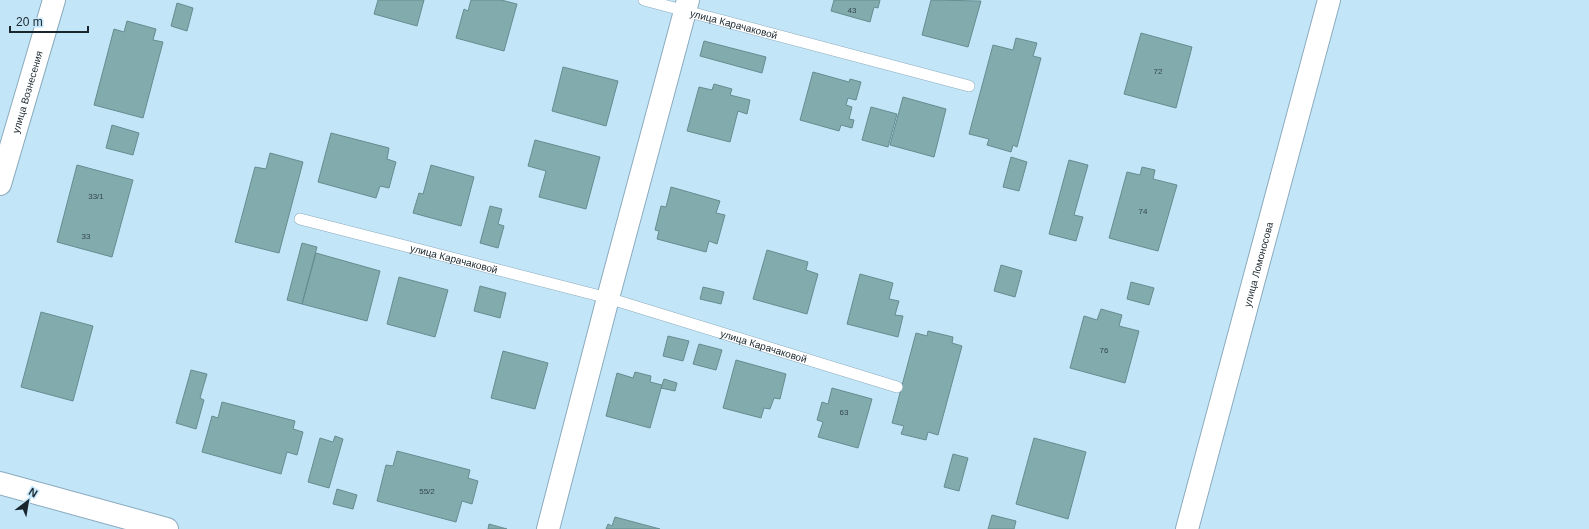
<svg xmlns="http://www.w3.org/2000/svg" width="1589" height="529" font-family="Arial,sans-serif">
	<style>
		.building { fill: #82abae; stroke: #658d90 }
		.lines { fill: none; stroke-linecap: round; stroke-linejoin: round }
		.lane-casing { stroke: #8babbe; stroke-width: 12 }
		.street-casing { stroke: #8babbe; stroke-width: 24 }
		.secondary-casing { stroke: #8babbe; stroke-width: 24 }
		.lane { stroke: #fff; stroke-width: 11 }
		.street { stroke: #fff; stroke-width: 22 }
		.secondary { stroke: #fff; stroke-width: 22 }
		.labels { text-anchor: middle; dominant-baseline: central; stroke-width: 3; stroke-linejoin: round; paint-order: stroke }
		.number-label { font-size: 8px; fill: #33474d }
		.street-label { font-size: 10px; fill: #19262d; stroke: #c3e5f8 }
	</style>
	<rect width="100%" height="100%" fill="#c3e5f8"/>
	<path class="building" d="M378,0H424L417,26L374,14Z
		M471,0H501L517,4L504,51L456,38L464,9L468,11Z
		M834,0H880L878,8L874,7L870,22L831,11Z
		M931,0L981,1L968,47L922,35Z
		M177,3L193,8L187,31L171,26Z
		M127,21L156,29L153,40L163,42L143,118L94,105L114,29L124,32Z
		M1141,33L1192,47L1176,108L1124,94Z
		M1016,38L1037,43L1033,56L1041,58L1017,147L1013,145L1011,152L987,145L989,139L969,134L993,45L1013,50Z
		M704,41L766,57L762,73L700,56Z
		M563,67L618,81L606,126L552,111Z
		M813,72L849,82L850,79L861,82L856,100L848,98L846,105L852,107L849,119L854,120L852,128L841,125L839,131L800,120Z
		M714,84L732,89L730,95L750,100L747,114L738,111L730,142L687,131L699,87L712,90Z
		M903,97L946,109L934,157L890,145Z
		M871,107L897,114L888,147L862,140Z
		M112,125L139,133L133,155L106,148Z
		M331,133L389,148L387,159L396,162L389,188L380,186L376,198L318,182Z
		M535,140L600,157L586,209L539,197L546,171L528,166Z
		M270,153L303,162L279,253L235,242L255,167L266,169Z
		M1011,157L1027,162L1019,191L1003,187Z
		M1069,160L1088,165L1074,215L1083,217L1076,241L1049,234Z
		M77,165L133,180L112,257L57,242Z
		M431,165L474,177L461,226L413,213L419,193L423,194Z
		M1142,167L1155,170L1153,179L1177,185L1158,251L1109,238L1127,172L1140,175Z
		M671,187L720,201L716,213L725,215L717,244L709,241L706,252L657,239L659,231L655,230L661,206L666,207Z
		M490,206L502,209L498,224L504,226L498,248L480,243Z
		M302,243L317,247L302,304L287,300Z
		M767,250L808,262L806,270L818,274L807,314L753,299Z
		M316,253L380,271L367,321L302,304Z
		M1001,265L1022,271L1015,297L994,291Z
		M860,274L893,283L889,299L899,301L895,315L903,316L898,337L847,324Z
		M399,277L448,290L435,337L387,324Z
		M1131,282L1154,288L1149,305L1127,299Z
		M480,286L506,293L500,318L474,311Z
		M703,287L724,292L721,304L700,299Z
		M1101,309L1122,315L1119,326L1139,331L1125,383L1070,368L1084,316L1097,320Z
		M41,312L93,326L73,401L21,387Z
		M928,331L953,337L952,343L962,346L938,435L928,432L926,440L901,434L904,426L892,423L916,333L927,336Z
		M668,336L689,341L683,361L663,356Z
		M699,344L722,350L716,370L693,364Z
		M503,351L548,363L535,409L491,398Z
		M736,360L786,374L780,399L774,398L770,409L764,408L761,418L723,408Z
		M191,370L207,374L200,398L204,400L196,429L176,423Z
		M635,372L651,376L650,382L662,385L650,428L606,416L617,373L633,378Z
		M664,379L677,383L675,391L661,388Z
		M832,388L872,399L858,448L818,437L823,422L817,420L822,402L828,404Z
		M222,402L295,421L293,429L303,432L297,455L287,452L281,474L202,452L212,416L218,418Z
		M335,436L343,439L329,488L308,482L320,438L333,442Z
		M1034,438L1086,452L1068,519L1016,504Z
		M397,451L470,470L468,478L478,481L472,504L462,501L456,522L377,501L386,465L393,466Z
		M953,454L968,458L959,491L944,487Z
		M337,489L357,495L353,509L333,504Z
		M992,515L1016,521L1014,529H988Z
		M615,517L660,529H606L608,524L612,526Z
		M489,524L507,529H488Z"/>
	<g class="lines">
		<g class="lane-casing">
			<g id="lane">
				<path id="s1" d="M644,0L969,86"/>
				<path id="s2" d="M300,219L608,298L897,387"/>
			</g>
		</g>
		<g class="street-casing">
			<path id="street" d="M0,483L167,529
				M548,529L608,298L688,0"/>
		</g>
		<g class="secondary-casing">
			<g id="secondary">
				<path id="s3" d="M0,184L54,0"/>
				<path id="s4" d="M1187,529L1329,0"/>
			</g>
		</g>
		<use href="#lane" class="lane"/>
		<use href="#street" class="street"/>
		<use href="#secondary" class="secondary"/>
	</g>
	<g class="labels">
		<g class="number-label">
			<text x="852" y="10">43</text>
			<text x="1158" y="71">72</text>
			<text x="96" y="196">33/1</text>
			<text x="1143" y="211">74</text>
			<text x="86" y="236">33</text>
			<text x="1104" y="350">76</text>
			<text x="844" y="412">63</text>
			<text x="427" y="491">55/2</text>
		</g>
		<g class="street-label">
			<text stroke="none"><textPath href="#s1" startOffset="93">улица Карачаковой</textPath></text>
			<text stroke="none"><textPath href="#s3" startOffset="96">улица Вознесения</textPath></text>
			<text stroke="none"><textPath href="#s2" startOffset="159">улица Карачаковой</textPath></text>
			<text stroke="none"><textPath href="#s4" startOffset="274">улица Ломоносова</textPath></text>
			<text stroke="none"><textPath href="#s2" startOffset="481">улица Карачаковой</textPath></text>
		</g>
	</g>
	<g transform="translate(28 501) rotate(31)" stroke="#c3e5f8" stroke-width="3" paint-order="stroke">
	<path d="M0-3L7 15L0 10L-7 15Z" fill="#19262d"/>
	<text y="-6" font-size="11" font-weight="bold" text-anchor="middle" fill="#19262d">N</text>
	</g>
	<path d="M10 26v6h78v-6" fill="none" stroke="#19262d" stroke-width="2"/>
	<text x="16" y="26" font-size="12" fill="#19262d" stroke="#c3e5f8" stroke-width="3" paint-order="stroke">20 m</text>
</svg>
